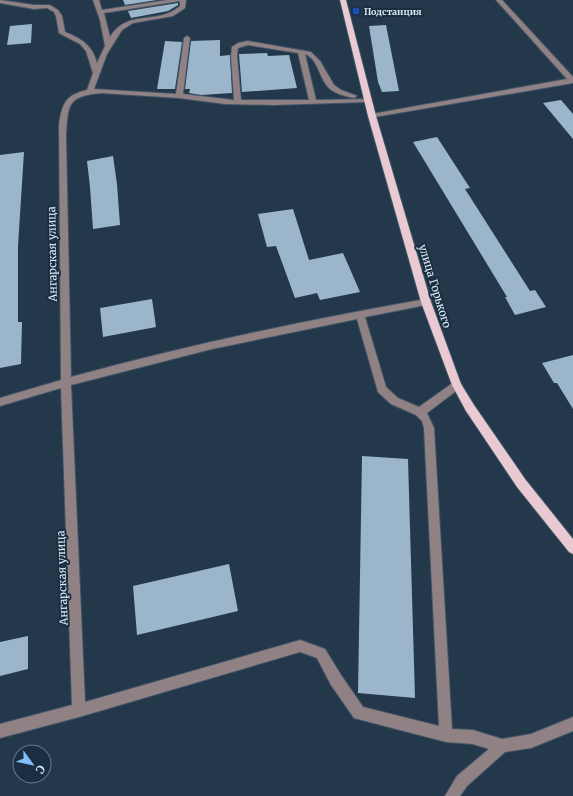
<svg xmlns="http://www.w3.org/2000/svg" width="573" height="796" font-family="Merriweather,serif">
	<style>
		.building { fill: #9bb5cb }
		.lines { fill: none; stroke-linecap: round; stroke-linejoin: round }
		.minor-casing { stroke: #415566; stroke-width: 2 }
		.major-casing { stroke: #415566; stroke-width: 2 }
		.minor { fill: #908184; fill-rule: evenodd }
		.major { fill: #e9cad2; fill-rule: evenodd }
		.transit-dot { fill: #1a4fb4; stroke: #192f41; stroke-width: 1.5 }
		.labels { text-anchor: middle; dominant-baseline: central; stroke-width: 4; stroke-linejoin: round; paint-order: stroke }
		.far-poi-label { font-size: 9px; font-weight: bold; fill: #ddebf6; stroke: #192f41; text-anchor: start }
		.street-label { font-size: 11px; fill: #ddebf6; stroke: #192f41 }
	</style>
	<rect width="100%" height="100%" fill="#23394b"/>
	<path class="building" d="M123,0H157L125,5Z
		M178,3V5L168,11L131,18L128,11Z
		M32,24L31,43L7,45L10,26Z
		M386,25L399,91L382,92L378,82L369,26Z
		M220,40V56L230,55L232,93L201,95L189,93L190,89H185L191,41Z
		M165,41L182,42L175,89H157Z
		M267,53L268,56L289,55L297,88L242,92L239,54Z
		M561,100L573,114V139L543,103Z
		M437,137L470,188L465,189L530,291L535,290L546,307L515,315L505,297H507L413,142Z
		M24,152L18,246V322H22L21,364L0,368V155Z
		M113,156L117,184L120,225L93,229L90,187L87,161Z
		M293,209L309,260L343,253L360,292L320,300L317,293L295,298L276,246L267,247L258,214Z
		M152,299L156,327L103,337L100,308Z
		M573,355V409L557,383H554L542,363Z
		M362,456L408,459L415,698L358,693Z
		M229,564L238,611L137,635L133,586Z
		M28,636V669L0,676V642Z"/>
	<g class="lines">
		<g class="minor-casing">
			<path id="minor" d="M0,0L34,5H50L58,10L62,16L65,32C82,39 92,45 97,63L105,46L100,20L93,0H99L102,10L167,0H186L185,8L173,16L133,23L122,30L107,54L94,89L176,94L184,38L187,36L190,38L183,94L234,100L231,56L232,47L238,43L248,41L311,52L320,61L334,85L341,90L357,96L354,98C345,96 335,94 328,87C319,77 318,59 305,54L316,100L369,99L370,100L367,102L273,105L225,104L179,98L101,93C67,96 68,105 66,136L71,377C188,345 307,320 426,299L429,300L431,302L426,305L365,317L386,387L398,398L419,407L454,382L457,381L460,382L462,385L460,388L427,413L434,428L452,729L473,730L502,739L531,734L573,717V731L531,748L505,752L467,786L460,796H445L457,776L489,749L473,744L446,742L354,718L331,685L317,658L300,652L79,717L0,738V724L72,705L61,388L0,406V398L61,380L59,125C62,104 65,95 87,90L93,73L86,51L80,44L59,33L56,16L54,12L47,8L34,9L0,3ZM180,1V6C157,26 128,8 110,37L104,13ZM248,45L298,53L309,100H241L237,56L238,48ZM357,319L378,392L391,404L416,415L422,421L424,428L439,726L363,707L341,675L325,649L300,640L85,702L71,385L212,349Z
				M496,0H502L573,77V83L369,118L368,116L372,114L567,79Z"/>
		</g>
		<g class="major-casing">
			<path id="major" d="M340,0H346L376,116L431,302L461,384L474,405L525,479L573,539V554L569,552L517,487L466,411L452,385L421,302L368,116Z"/>
		</g>
		<use href="#minor" class="minor"/>
		<use href="#major" class="major"/>
	</g>
	<rect class="transit-dot" x="352" y="7" width="8" height="8" rx="2"/>
	<g class="labels">
		<g class="far-poi-label">
			<text x="364" y="11">Подстанция</text>
		</g>
		<g class="street-label">
			<text transform="translate(52 254) rotate(-91)">Ангарская улица</text>
			<text transform="translate(435 286) rotate(73)">улица Горького</text>
			<text transform="translate(62 578) rotate(-92)">Ангарская улица</text>
		</g>
	</g>
	<g transform="translate(32 764) rotate(123)"><circle r="19" fill="#192f41" stroke="#677a89"/>
	<path d="M0-3L7 15L0 10L-7 15Z" fill="#80bdfa"/>
	<text y="-6" font-size="11" font-weight="bold" text-anchor="middle" fill="#ddebf6">С</text>
	</g>
</svg>
